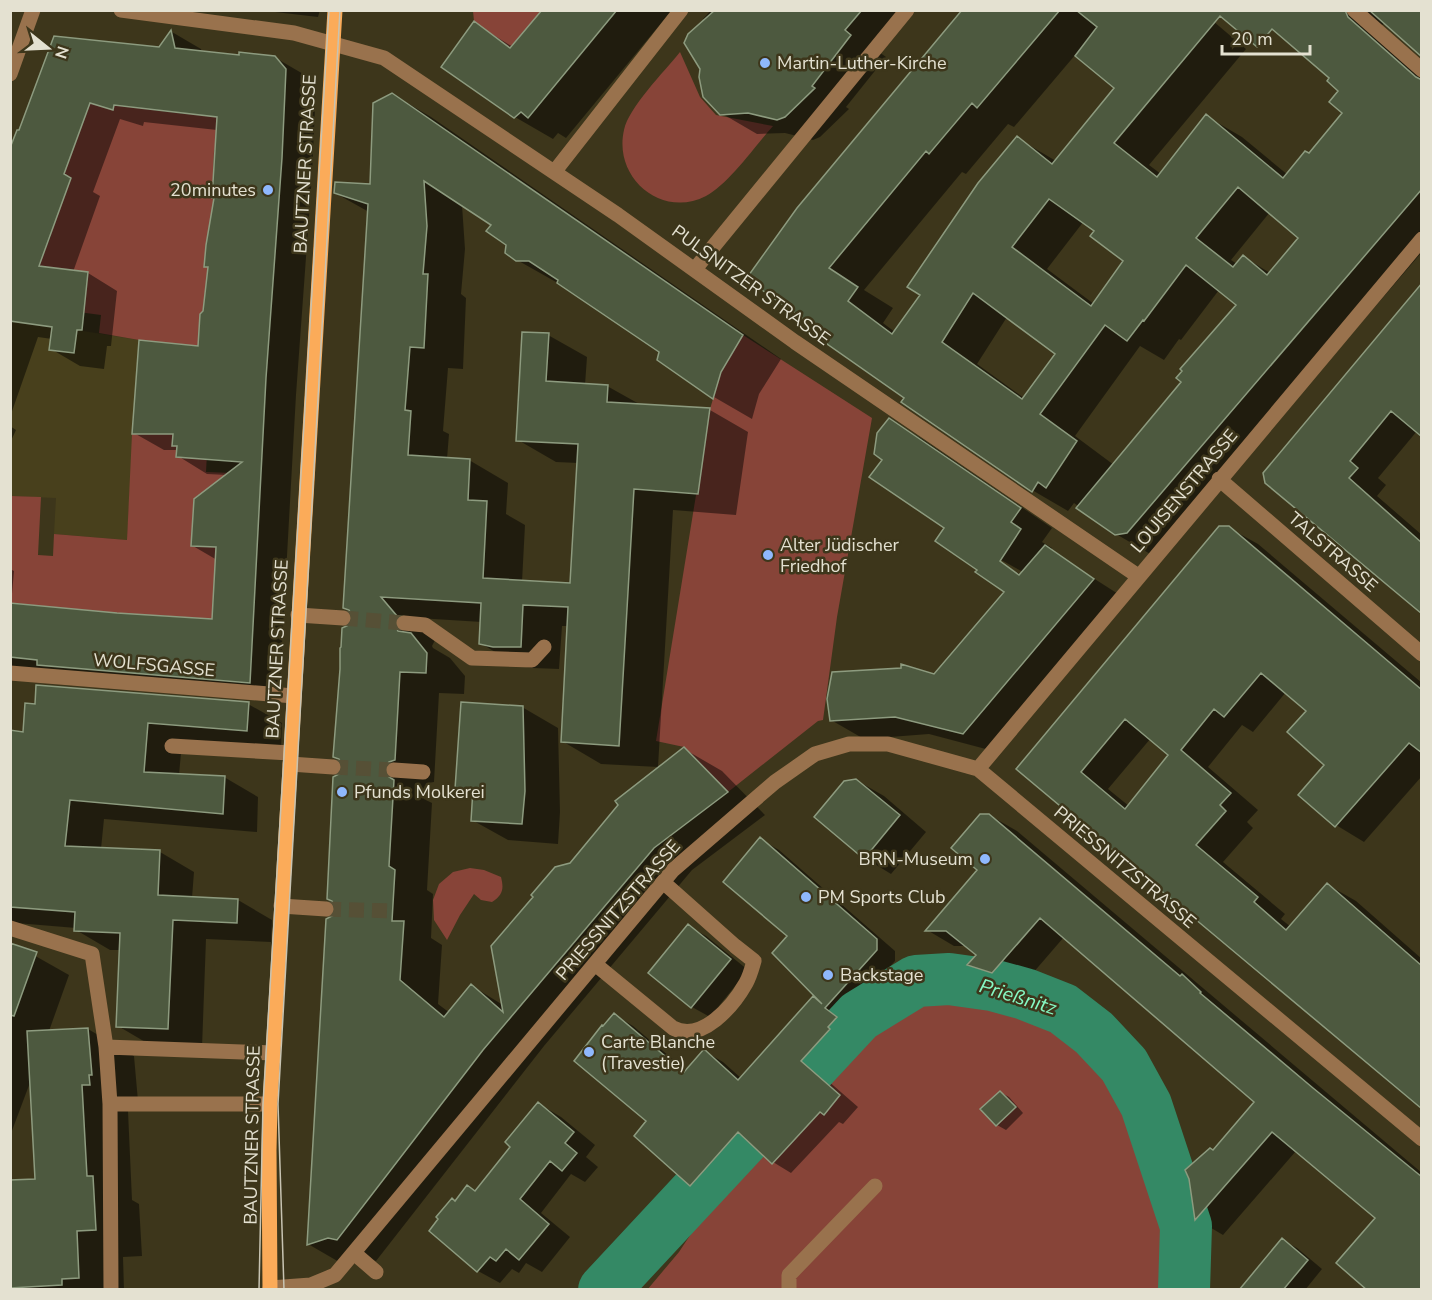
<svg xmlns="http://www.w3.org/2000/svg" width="1432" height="1300" font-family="'Nunito Sans',sans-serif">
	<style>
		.built { fill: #48401c }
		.green { fill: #874438 }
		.shadow { fill: #0007; fill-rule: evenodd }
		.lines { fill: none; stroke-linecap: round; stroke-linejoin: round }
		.river { stroke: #348965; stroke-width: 52 }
		.building { fill: #4d593f; stroke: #8d9b7f; stroke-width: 1.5; fill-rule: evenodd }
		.minor-tunnel { stroke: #565036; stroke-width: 15; stroke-dasharray: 15 8; stroke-linecap: butt }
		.minor { stroke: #99724d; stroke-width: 15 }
		.major { stroke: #fbab59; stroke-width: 15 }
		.tram { stroke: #c7c3b2; stroke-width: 1.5 }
		.poi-dot { fill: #8fb8fd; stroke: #3d361b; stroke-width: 2 }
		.labels { text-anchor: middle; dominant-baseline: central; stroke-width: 5; stroke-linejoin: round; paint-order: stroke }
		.poi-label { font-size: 18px; fill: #e4e1d1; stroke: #3d361b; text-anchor: start }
		.street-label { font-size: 18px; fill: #e4e1d1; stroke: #3d361b }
		.water-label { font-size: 20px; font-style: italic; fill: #86f9c4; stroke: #3d361b }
	</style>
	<rect width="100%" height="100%" fill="#3d361b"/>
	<path class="built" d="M11,321L52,327L49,350L74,353L77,330L139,340L127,540L54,534L56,498L11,496Z"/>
	<path class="green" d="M473,11H542L512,45L509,47L474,21Z
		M680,52L700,97L716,115L773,126C756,145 728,185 706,196C662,219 613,178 624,130C629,107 664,72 680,52Z
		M117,94L130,107L185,114L238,107L214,151L212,198L221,199L205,267H208L203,311L200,314L199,328L202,331L207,347L139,340L99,333L101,315L11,303L87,284L88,272L30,266L36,251L44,253L51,236L43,233L64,197L71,178L64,174L90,103L112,110Z
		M743,335L872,418L837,617L823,720L818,721L728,792L684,747L656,741L710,409L721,372Z
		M132,434H173L172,446H176V457L192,458L207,453L206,472L232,473V486H211L210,496L198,495L194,499L191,546L220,547L217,624L197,618L153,615L152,626L123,614L11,603V496L41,497L38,555L53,556L54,534L127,540Z
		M470,868L484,870L501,877C504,889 503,895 492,902L481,900L474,894L460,915L447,940L434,920L433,900L439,884L453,872Z
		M929,984L998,993L1060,1016L1107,1059L1153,1159L1175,1233L1174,1289L647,1290L679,1252L728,1178L796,1096L869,1016Z"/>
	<path class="shadow" d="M258,10H320L318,17Z
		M544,10H672L566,138L558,133L553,139L515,117L443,67L474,23L513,47Z
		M711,10H910L879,52L886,57L846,107L849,109L820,137L813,140L785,133L757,134L721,113L706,21L703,19Z
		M961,10H1200L1246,49L1149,165L1161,174L1206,116L1242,137L1288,175L1309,155L1344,113L1340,91L1331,77L1257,10H1422L1385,23L1382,25L1380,34L1422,73V252L1164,553L1152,555L1116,534L1074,503L1068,511L1032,490L907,397L826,333L748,279L953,23L951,22ZM1076,54L1116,88L1056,161L1017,138L923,295L895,332L883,323L893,308L864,290L962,172L966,174L1008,124L1014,127ZM1270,212L1300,237L1270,273L1244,257L1237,264L1231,260ZM1084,221L1096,230L1126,261L1094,304L1047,269ZM1219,290L1238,305L1183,382L1114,465L1075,436L1140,346L1164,360L1179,339L1181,340ZM1007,317L1057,353L1024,398L977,364Z
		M172,32L201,49L202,53L241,57H274L305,75L316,87L312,175L296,395L279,699L10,671V569L14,571L11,605L213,621L217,560L193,546L227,475L207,474L178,456V450H164L134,433L199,347L205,312L216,199L213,198L217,130L144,122L143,126L120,119L93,192L100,196L73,272L88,273L117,291L111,346H107L104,369L80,366L51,349L52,339L38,337L10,417V152L159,48Z
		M392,94L431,117L781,359L759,394L752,419L714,397L659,360L660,351L560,282H556L517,260L493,225L462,205L465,249L461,294L466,298L463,369L448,368L443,431L449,434L447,459L469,460L508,483L506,514L525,525L522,582L571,585L578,463L556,462L518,440L548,335L587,357L585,385L607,386L641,405L710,410L748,432L736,515L673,510L658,767L601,764L562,741L568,626H562L559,669L533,668L519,666L480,643L482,622L417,618L435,640L432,646L433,648L450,658L465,676L464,694L439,693L434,782L428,783L422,791L424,799L432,803L427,890L433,894L431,938L442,945L438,1004L450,1013L472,986L503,1005L571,864L684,749L722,771L765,815L692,870L544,1046L376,1261L368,1259L346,1266L308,1244L335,916L337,909L342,774L344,767L352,625L354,618L369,212L335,193L371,186Z
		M1422,285V425L1378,478L1386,485L1377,496L1422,535V612L1266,482Z
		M889,420L922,439L1052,528L1042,542L1052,548L1051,551L1126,599L997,752L929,734L864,739L831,720L934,676L1006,591L979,570L946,528L884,459ZM994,556L1023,572V576L993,558Z
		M10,426L16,430L10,443Z
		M1229,528L1258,544L1422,683V776L1364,842L1336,825L1326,764L1308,711L1286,692L1253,732L1242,725L1208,767L1258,810L1247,822L1253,828L1223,862L1285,914L1281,919L1291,927L1328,885L1356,901L1422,959V1106L1018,769ZM1151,738L1170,754L1129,806L1108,789Z
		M248,704L282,723L281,750L182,742L179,775L224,777L258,797L257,832L104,819L101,849L160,852L194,872L192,898L238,900L272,920L271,942L206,939L202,1048L152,1046L118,1026L121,950H110L76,930V928L16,923L10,920V732L24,733Z
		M522,707L558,728L560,812L558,844L508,840L472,820L474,798L456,788Z
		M856,780L884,796L926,832L891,874L865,858Z
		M989,815L1017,831L1422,1173V1290L1377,1218L1296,1151L1223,1235L1196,1219L1190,1179L1256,1102L1064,937L1020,988L996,981L969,965L978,955L966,946H954L927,930L979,870Z
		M760,839L779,850L895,951V961L843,1019L854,1029L846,1038L848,1040L819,1073L858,1107L843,1124L839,1122L791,1173L773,1162L754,1145L709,1196L691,1185L648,1121L615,1015L633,1026L687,1071L704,1051L723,1062L742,1079L813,998L821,1003L790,935Z
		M688,926L706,936L748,970L710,1017L692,1007Z
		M10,945L23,949L69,975L49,1031L88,1029L134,1056L138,1101L128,1111L132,1200L139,1204L142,1256L123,1257L124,1290H10V1182L36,1180L31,1080L10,1136Z
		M1000,1092L1009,1097L1023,1113L1006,1130L997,1125L982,1109Z
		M539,1104L561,1117L595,1145L586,1157L598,1167L585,1182L571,1174L541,1213L570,1237L542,1272L526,1263L519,1273L512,1269L500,1283L478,1271L431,1231L455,1202L476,1192L513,1146Z
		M1282,1240L1297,1248L1322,1269L1305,1290H1251Z"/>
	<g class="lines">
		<path class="river" d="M604,1290L859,1016L916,981L949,979L992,985L1025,994L1063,1009L1094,1033L1124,1065L1146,1105L1186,1226L1184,1290"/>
	</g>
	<path class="building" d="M542,10H617L528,118L521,112L514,118L441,67L474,21L510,48Z
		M715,10H862L845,30L851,35L812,86L815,88L785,117L777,120L748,113L720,115L703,97L699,77L700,69L684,43L688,34Z
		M962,10H1060L977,108L972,103L929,154L926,151L829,268L858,287L848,301L892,334L920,295L907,287L978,183L1017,136L1052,164L1114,88L1075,56L1097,27L1076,10H1345L1348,17L1416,77L1422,80V189L1127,533L1115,535L1076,508L1181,382L1176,378L1182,371L1180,369L1236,305L1186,265L1144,321L1143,320L1127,341L1105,325L1040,414L1077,441L1046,488L1038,482L1032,492L901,402L904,398L820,339L824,333L746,279L797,208ZM1220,16L1257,47L1272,29L1329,78L1327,81L1338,91L1329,102L1342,113L1309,153L1305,151L1283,178L1206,114L1157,177L1114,143ZM1238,187L1298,238L1267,275L1243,255L1233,267L1196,238ZM1049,199L1094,231L1090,236L1123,261L1091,306L1012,247ZM973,293L1055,354L1022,399L942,342Z
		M1369,10H1422V57Z
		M171,30L175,48L239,55V52L275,56L286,69L282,158L266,378L250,683L37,665V660L10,657V603L117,613L212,619L216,547L191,546L194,499L242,462L176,457L177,446H172L173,434H132L139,340L198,346L200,314L203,311L208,267H204L206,245L214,198H212L217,117L114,105L113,110L90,103L64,174L71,178L39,266L88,272L82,330H77L74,353L49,350L52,327L10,321V148L17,130H19L54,36L159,47Z
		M392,93L743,335L721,372L713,399L657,360L659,352L557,283L558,280L529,261H516L505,253L506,245L486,231L491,225L424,181L427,226L423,274H428L424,348L410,347L405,410L411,411L408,455L470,459L468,500L487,501L483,578L570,583L578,444L516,441L522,332L549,333L546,381L608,385L607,402L710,408L698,494L634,489L619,746L561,742L568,607L523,605L521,647H493L479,644L481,603L381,597L397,616L394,623L398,631L411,633L427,653L426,673L400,672L395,760L389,762L384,769L386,775L394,780L389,866L395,870L392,921H404L400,980L444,1017L471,984L503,1012L491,946L533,897L531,895L555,867L570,863L618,805L615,801L684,747L728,792L654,848L483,1050L337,1240L328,1238L307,1245L326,919L334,915L336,909L332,901L327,899L333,777L341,773L343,767L339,759L333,757L340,669V648L341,647L342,628L351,624L353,618L349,610L343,608L368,204L334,193L335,182L370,184L373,103Z
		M1422,283V437L1391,411L1350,461L1358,468L1349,478L1422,543V614L1265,483L1263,473Z
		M889,418L1021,508L1011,522L1021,529L1000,561L1019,575L1045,545L1094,579L963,734L895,717L830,721L827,699L832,672L901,668V664L934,674L1004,592L975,572L977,570L935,541L944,528L869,477L882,460L874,454L877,433Z
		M1219,526H1229L1422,690V753L1409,743L1335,827L1298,795L1324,765L1287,732L1306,711L1261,673L1224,717L1214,709L1181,750L1231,793L1220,805L1226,811L1196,845L1258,897L1254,902L1286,930L1327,883L1422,966V1109L1016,769ZM1125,719L1168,755L1125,809L1081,772Z
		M36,685L249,702L247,731L148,723L144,772L225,776L223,814L70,800L65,846L160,850L158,895L238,899L237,923L173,920L168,1029L116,1027L120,933L74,931L75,912L10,907V730L23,732L25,703L35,704Z
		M461,702L523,706L525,791L522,824L471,821L473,789H455Z
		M856,779L900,815L864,859L814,817L844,781Z
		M980,814H989L1180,976L1182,974L1201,992L1200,993L1313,1088L1422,1177V1290H1367L1336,1263L1375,1218L1272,1132L1195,1220L1189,1179L1185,1170L1210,1148L1213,1150L1254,1102L1040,918L992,973L967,965L976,955L946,931H925L977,870L951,848Z
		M760,837L877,939V950L825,1008L837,1017L828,1027L830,1029L801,1061L840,1095L824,1115L820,1112L772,1164L738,1132L690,1186L634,1136L646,1121L574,1061L602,1025L603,1026L614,1013L684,1072L704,1049L738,1080L813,996L822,1004L772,953L787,936L723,882Z
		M688,924L731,959L691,1008L648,973Z
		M10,943L37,952L14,1016L10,1015Z
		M88,1028L92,1075H89L90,1085H82L87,1176H93L96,1230L77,1231L79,1278L62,1279V1285L10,1288V1180L35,1179L27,1031Z
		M1000,1091L1016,1107L996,1126L980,1109Z
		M538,1102L574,1132L565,1143L577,1153L562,1171L550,1161L520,1199L549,1224L519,1260L506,1249L496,1261L490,1257L477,1272L429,1231L438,1219L436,1217L452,1198L455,1201L467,1185L475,1191L510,1147L505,1142Z
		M1282,1238L1308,1260L1283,1290H1239Z"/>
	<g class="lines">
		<path class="minor-tunnel" d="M343,618L404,623
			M333,767L394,770
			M326,909L393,911"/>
		<path class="minor" d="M121,10L294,33L384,58L618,215L795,342L1138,576
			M1354,10L1422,70
			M10,74L33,10
			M555,171L681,10
			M695,269L907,10
			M1219,479L1422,654
			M298,615L343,618
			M404,623L425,625L472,658L532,660L544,647
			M10,673L294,696
			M172,746L290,753
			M290,764L333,767
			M978,769L1422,239
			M394,770L423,772
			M281,906L326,909
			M10,928L92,954L106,1047L110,1104L111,1290
			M595,964L673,1028C702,1043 733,1006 746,983C750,976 752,968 754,961L735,946L663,882
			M106,1047L273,1053
			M110,1104H270
			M354,1253L376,1272
			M270,1288L311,1285L335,1275L673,870L775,782L815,754L849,744H888L978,769L1422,1139
			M789,1290V1275L875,1186"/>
		<path class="major" d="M270,1290L269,1150L270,1104L335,10"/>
		<path class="tram" d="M259,1290L263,1104L329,10
			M284,1290L278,1104L340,10"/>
	</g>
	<g class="poi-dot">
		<circle cx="765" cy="63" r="6"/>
		<circle cx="268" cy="190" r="6"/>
		<circle cx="768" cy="555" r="6"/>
		<circle cx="342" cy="792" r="6"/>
		<circle cx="985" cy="859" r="6"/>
		<circle cx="806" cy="897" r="6"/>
		<circle cx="828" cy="975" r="6"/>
		<circle cx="589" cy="1052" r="6"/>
	</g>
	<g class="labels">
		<g class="poi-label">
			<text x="777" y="63">Martin-Luther-Kirche</text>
			<text x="256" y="190" text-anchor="end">20minutes</text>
			<text x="780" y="545">Alter Jüdischer<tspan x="780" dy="21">Friedhof</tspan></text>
			<text x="354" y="792">Pfunds Molkerei</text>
			<text x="973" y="859" text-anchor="end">BRN-Museum</text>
			<text x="818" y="897">PM Sports Club</text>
			<text x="840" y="975">Backstage</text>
			<text x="601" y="1042">Carte Blanche<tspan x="601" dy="21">(Travestie)</tspan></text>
		</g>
		<g class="street-label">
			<text transform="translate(305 164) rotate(-87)">BAUTZNER STRASSE</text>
			<text transform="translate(751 285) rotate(36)">PULSNITZER STRASSE</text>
			<text transform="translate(1184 491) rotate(-50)">LOUISENSTRASSE</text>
			<text transform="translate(1333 552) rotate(41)">TALSTRASSE</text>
			<text transform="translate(277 649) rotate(-87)">BAUTZNER STRASSE</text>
			<text transform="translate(154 665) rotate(5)">WOLFSGASSE</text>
			<text transform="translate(1125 867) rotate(40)">PRIESSNITZSTRASSE</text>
			<text transform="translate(618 910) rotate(-49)">PRIESSNITZSTRASSE</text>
			<text transform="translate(252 1135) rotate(-89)">BAUTZNER STRASSE</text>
		</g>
		<g class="water-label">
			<text transform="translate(1018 997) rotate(17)">Prießnitz</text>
		</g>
	</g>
	<rect width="1432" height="1300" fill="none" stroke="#e4e1d1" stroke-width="24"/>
	<g transform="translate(48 48) rotate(108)" stroke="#3d361b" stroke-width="4.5" paint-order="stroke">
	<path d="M0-4.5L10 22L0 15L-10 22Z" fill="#e4e1d1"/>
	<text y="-9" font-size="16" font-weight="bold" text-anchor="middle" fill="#e4e1d1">N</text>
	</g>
	<path d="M1222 45v9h88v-9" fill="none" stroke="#e4e1d1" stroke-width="3"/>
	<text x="1231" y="45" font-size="18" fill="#e4e1d1" stroke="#3d361b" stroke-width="4.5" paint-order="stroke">20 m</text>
</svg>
